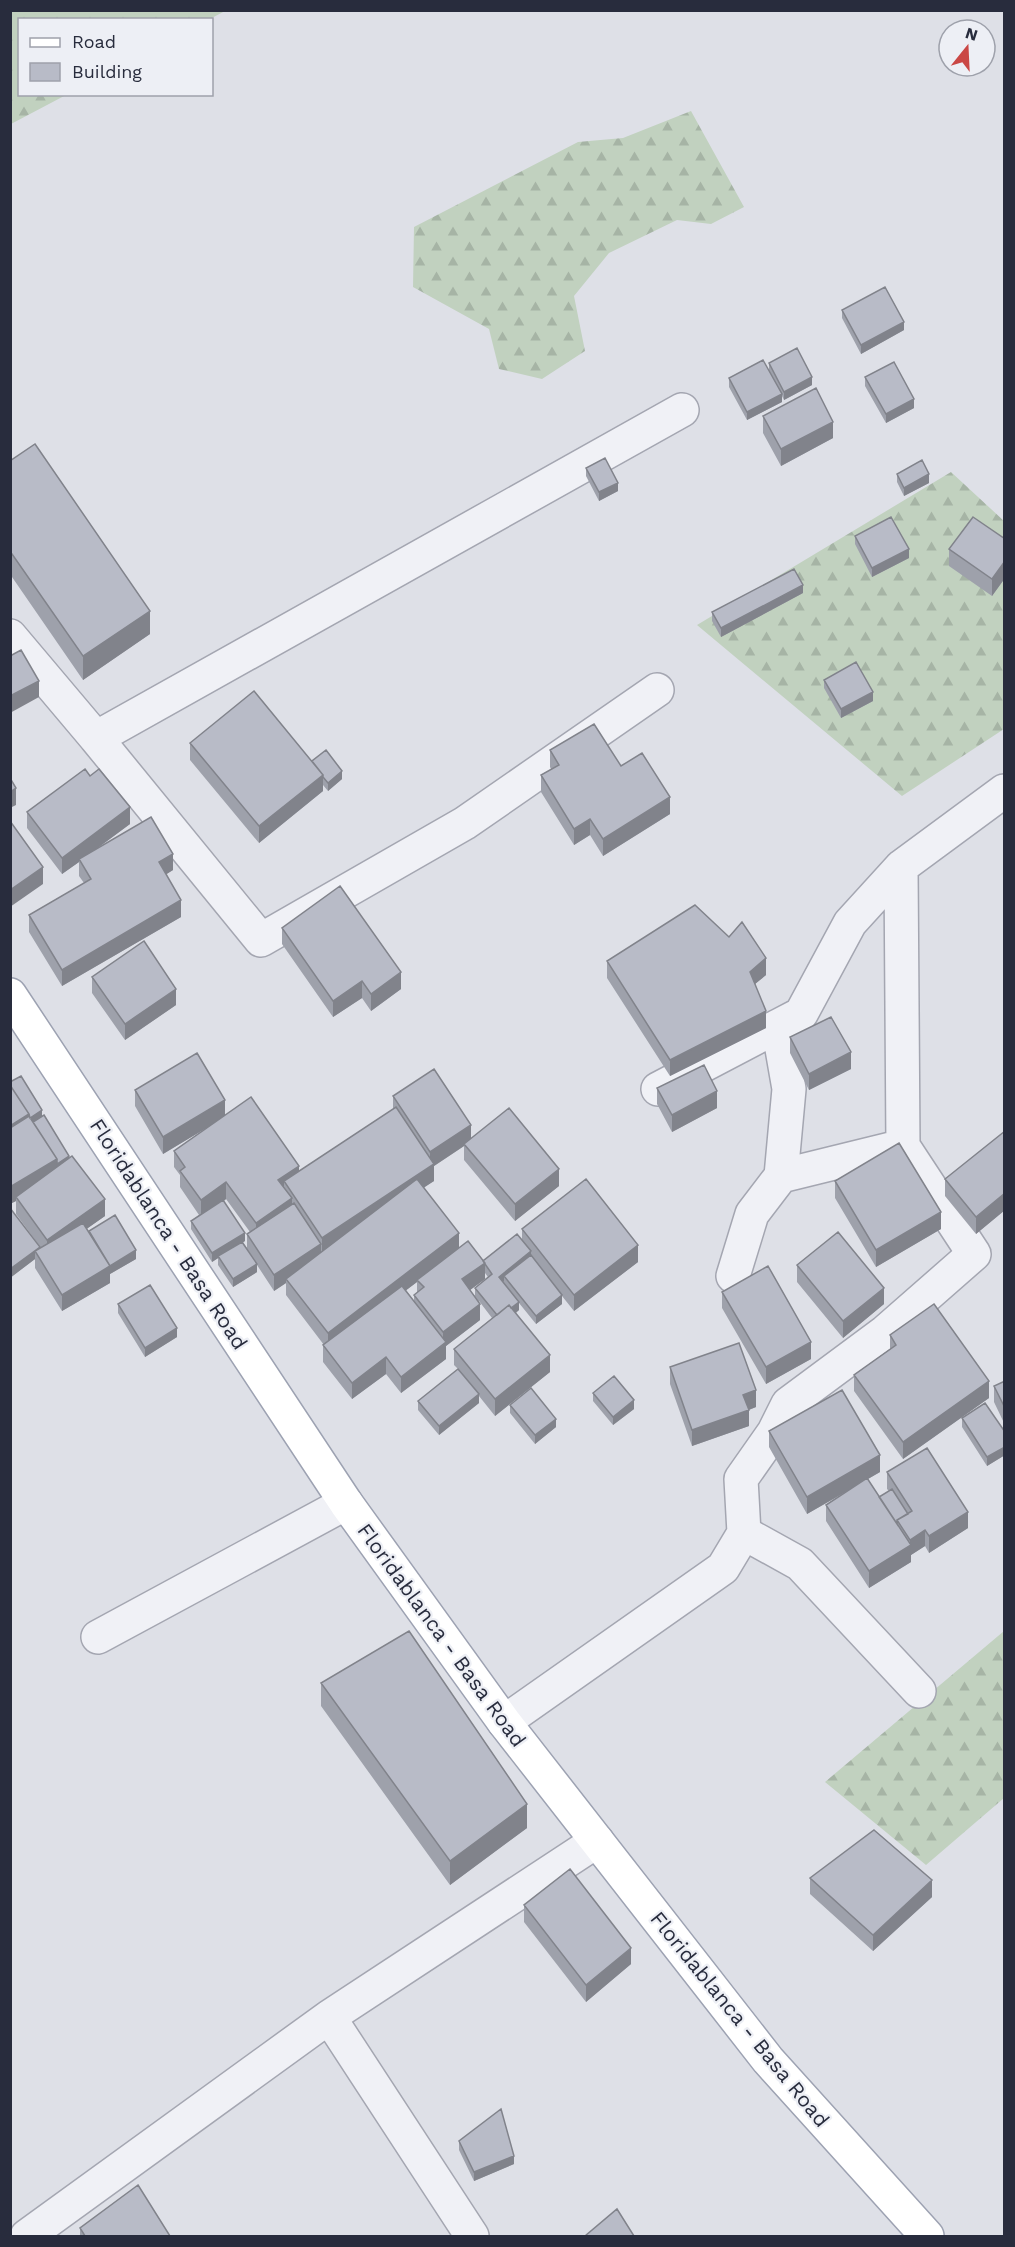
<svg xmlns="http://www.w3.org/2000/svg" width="1015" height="2247" font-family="'Work Sans',sans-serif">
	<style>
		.forest { fill: url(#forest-firs) }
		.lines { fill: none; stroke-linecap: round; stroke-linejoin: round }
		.minor-casing { stroke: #a4a6b1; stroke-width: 36 }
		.major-casing { stroke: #9da2b2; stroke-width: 36 }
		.minor { stroke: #f0f1f6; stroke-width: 33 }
		.major { stroke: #fff; stroke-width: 33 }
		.wall { fill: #9ea1ab; fill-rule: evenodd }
		.shaded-wall { fill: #81838b }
		.building { fill: #b8bbc7; stroke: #81838b; stroke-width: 1.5 }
		.labels { text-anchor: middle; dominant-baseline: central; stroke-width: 4.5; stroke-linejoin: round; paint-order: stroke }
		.street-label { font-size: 21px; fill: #282c3d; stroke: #edeff5 }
	</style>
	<defs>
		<pattern id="forest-firs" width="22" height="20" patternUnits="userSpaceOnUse" patternTransform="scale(1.5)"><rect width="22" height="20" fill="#c1d1bf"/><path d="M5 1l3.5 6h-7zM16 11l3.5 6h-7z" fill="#a6b4a5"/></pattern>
	</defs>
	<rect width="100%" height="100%" fill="#dee0e7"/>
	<path class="forest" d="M11,10H225V11L208,20H20V94L66,95L11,124Z
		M691,111L744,207L711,224L677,220L609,253L574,296L585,351L542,379L499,369L489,329L413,287L414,227L578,142L623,138Z
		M951,472L1004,521V729L902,796L697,625Z
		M1004,1631V1798L926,1865L825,1782Z"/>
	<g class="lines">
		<g class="minor-casing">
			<path id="minor" d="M10,636L96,738L682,410
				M96,738L261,940L465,823L657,690
				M901,867L1004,791
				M778,1026L789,1089L781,1176
				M733,1276L752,1214L781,1176L903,1146
				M744,1533L800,1564L919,1691
				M98,1637L346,1503
				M504,1722L723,1568L744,1533L741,1479L774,1432L788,1404L885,1332L974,1254L903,1146L901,867L850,923L801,1014L658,1089
				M27,2236L329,2017
				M472,2236L329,2017L597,1841"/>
		</g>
		<g class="major-casing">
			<path id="major" d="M10,995L346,1503L504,1722L768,2060L927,2236"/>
		</g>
		<use href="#minor" class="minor"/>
		<use href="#major" class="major"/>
	</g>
	<path class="wall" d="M842,310L904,330L861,354L842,318Z
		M769,363L812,385L784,400L782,396V402L747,420L729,387V378L769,370Z
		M865,377L914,408L886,423L865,386Z
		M763,416L833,438L781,466L763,433Z
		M10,461L150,634L83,680L12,577L10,578Z
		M586,468L618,491L599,501L586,476Z
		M897,474L929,483L904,496L897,482Z
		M855,536L909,558L872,577L855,544Z
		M1005,539V578L992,596L949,566V549Z
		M803,593L721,637L712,621V612Z
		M824,680L873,701L841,718L824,688Z
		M190,743L312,761L342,779L328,791L323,785V791L259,843L190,760Z
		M550,750L621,766L670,814L603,856L590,835L574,845L541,792V775L551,769L550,767Z
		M27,812L130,824L95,850L173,870L166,874L181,917L62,986L29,932V915L84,883L79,876V862L62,874L27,828Z
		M282,928L401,989L371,1011L362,998L333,1017L282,944Z
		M607,961L766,975L755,984L766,1028L670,1076L607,978Z
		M92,977L176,1005L125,1040L92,993Z
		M790,1037L851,1069L809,1090L790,1053Z
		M10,1082L42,1116L105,1216L86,1229L89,1233V1231L136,1259L110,1274V1273V1283L62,1311L35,1268V1259L10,1278V1208L40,1248H41L16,1214V1201L10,1204Z
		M657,1088L717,1108L672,1132L657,1104Z
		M135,1090L225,1115L299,1171L393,1109V1096L559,1186L515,1221L464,1160V1146L434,1166V1181L424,1187L459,1248L483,1261L522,1240V1229L638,1262L574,1311L562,1296V1304L536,1324L519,1303V1310L516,1313L550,1372L495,1416L479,1396V1403L439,1435L418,1410V1401L458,1369L454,1365V1349L492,1318L479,1301L480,1320L446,1346V1359L401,1393L386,1374L352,1399L323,1362V1345H324L286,1295V1283L274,1291L257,1265V1272L233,1287L218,1265V1258L212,1262L191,1229V1221L199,1215L180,1187V1175L174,1167V1151L209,1126L163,1154L135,1106ZM226,1199L250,1232L247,1234V1248L243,1242L245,1241L224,1201ZM485,1273L488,1277L475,1288V1296L470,1290L485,1279ZM417,1282V1293L414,1295V1301L406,1290Z
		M1005,1131V1210L976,1234L945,1196V1179Z
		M835,1181L941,1229L876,1267L835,1198Z
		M797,1265L884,1304L843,1338L797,1282Z
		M722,1292L811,1359L766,1384L722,1308Z
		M118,1304L177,1337L145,1357L118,1313Z
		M890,1335L989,1398L903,1459L854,1391V1375L890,1349Z
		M670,1367L756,1407L749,1410V1426L692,1446L670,1384Z
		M1005,1381V1425L994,1402V1386Z
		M593,1393L634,1409L613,1425L593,1401Z
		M510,1405L556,1427L535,1444L510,1413Z
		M962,1418L1005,1432V1455L987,1466L962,1427Z
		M769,1431L880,1472L868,1479L879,1497L889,1491L887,1489V1472L968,1528L929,1553L925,1546L911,1555V1562L869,1588L826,1521V1505L851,1489L807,1514L769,1447Z
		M321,1683L527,1828L450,1885L321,1706Z
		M810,1878L932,1897L873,1951L810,1894Z
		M524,1905L631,1964L586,2002L524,1922Z
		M459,2141L514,2164L474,2181L459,2150Z
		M80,2228L170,2236H80Z"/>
	<path class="shaded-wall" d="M904,322V330L861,354V345Z
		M812,377V385L784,400V392Z
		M782,394V402L747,420V412Z
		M914,399V408L886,423V414Z
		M833,422V438L781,466V449Z
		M929,474V483L904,496V488Z
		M618,483V491L599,501V492Z
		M909,549V558L872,577V568Z
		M12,554V577L10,578V555Z
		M1005,561V578L992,596V579Z
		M803,585V593L721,637V628Z
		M150,611V634L83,680V656Z
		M39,681V697L10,713V696Z
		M873,692V701L841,718V709Z
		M342,771V779L328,791V783Z
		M323,775V791L259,843V826Z
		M16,788V805L10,808V792Z
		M670,797V814L603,856V839Z
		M130,807V824L80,861L79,859V862L62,874V858Z
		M590,819V835L574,845V829Z
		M173,854V870L159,879V862Z
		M43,867V884L10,907V890Z
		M181,900V917L62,986V970Z
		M766,958V975L750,988V972Z
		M401,972V989L371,1011V994Z
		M362,981V998L333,1017V1001Z
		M176,989V1005L125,1040V1024Z
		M766,1011V1028L670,1076V1060Z
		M851,1052V1069L809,1090V1074Z
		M717,1091V1108L672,1132V1115Z
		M225,1100V1117L163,1154V1137Z
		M42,1110V1119L10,1142V1126L29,1114Z
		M471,1125V1142L464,1144V1146L434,1166V1181L322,1255V1238L430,1167V1152Z
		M69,1156V1165L16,1197V1201L10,1204V1187L57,1159Z
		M299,1166V1182L284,1181V1193L278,1180Z
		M559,1169V1186L515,1221V1204Z
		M226,1182V1199L201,1217V1200Z
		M1005,1193V1210L976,1234V1217Z
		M292,1198V1215L256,1240V1223Z
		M105,1199V1216L47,1257V1240Z
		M941,1212V1229L876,1267V1250Z
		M245,1233V1241L212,1262V1253Z
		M459,1233V1250L417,1280V1282L328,1350V1333Z
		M321,1244V1260L286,1279V1283L274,1291V1275Z
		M638,1245V1262L574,1311V1295Z
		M40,1247L35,1251V1259L10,1278V1269Z
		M136,1250V1259L110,1274V1266Z
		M531,1251V1260L504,1276V1281L499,1285V1277Z
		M485,1263V1279L462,1296V1279Z
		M257,1264V1272L233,1287V1279Z
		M110,1266V1283L62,1311V1295Z
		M884,1288V1304L843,1338V1321Z
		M562,1295V1304L536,1324V1316Z
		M519,1302V1310L499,1326V1318Z
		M480,1304V1320L446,1346V1359L401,1393V1377L443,1345V1332Z
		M177,1328V1337L145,1357V1348Z
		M811,1342V1359L766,1384V1367Z
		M550,1355V1372L495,1416V1399Z
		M386,1357V1374L352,1399V1383Z
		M989,1381V1398L903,1459V1442Z
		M756,1390V1407L743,1412V1395Z
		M479,1394V1403L439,1435V1426Z
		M634,1400V1409L613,1425V1417Z
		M749,1410V1426L692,1446V1430Z
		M556,1419V1427L535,1444V1435Z
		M1005,1447V1455L987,1466V1457Z
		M880,1455V1472L807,1514V1497Z
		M968,1512V1528L929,1553V1536Z
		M925,1530V1546L911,1555V1562L869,1588V1571L910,1546V1540Z
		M527,1804V1828L450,1885V1861Z
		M932,1880V1897L873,1951V1935Z
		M631,1948V1964L586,2002V1985Z
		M514,2156V2164L474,2181V2172Z"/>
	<path class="building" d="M885,287L904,322L861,345L842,310Z
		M797,348L812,377L784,392L769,363Z
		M763,360L782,394L747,412L729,378Z
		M894,362L914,399L886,414L865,377Z
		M816,388L833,422L781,449L763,416Z
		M35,444L150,611L83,656L12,554L10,555V461Z
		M605,458L618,483L599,492L586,468Z
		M922,460L929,474L904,488L897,474Z
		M891,517L909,549L872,568L855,536Z
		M973,517L1005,539V561L992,579L949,549Z
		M794,569L803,585L721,628L712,612Z
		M21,650L39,681L10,696V656Z
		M856,662L873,692L841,709L824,680Z
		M254,691L323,775L259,826L190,743Z
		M594,724L621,766L642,753L670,797L603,839L590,819L574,829L541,775L559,765L550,750Z
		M326,750L342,771L328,783L323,777V775L312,761Z
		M85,769L90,776L99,769L130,807L62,858L27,812Z
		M10,778L16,788L10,792Z
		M151,817L173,854L159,862L181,900L62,970L29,915L91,879L79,859Z
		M10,821L43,867L10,890Z
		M340,886L401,972L371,994L362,981L333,1001L282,928Z
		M695,905L729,937L742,922L766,958L750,972L766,1011L670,1060L607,961Z
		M144,941L176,989L125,1024L92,977Z
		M831,1017L851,1052L809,1074L790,1037Z
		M197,1053L225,1100L163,1137L135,1090Z
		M704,1065L717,1091L672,1115L657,1088Z
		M434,1069L471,1125L430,1152L393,1096Z
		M21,1076L42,1110L30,1118L29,1114L10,1085V1082Z
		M10,1085L29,1114L10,1126Z
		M251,1097L299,1166L278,1180L292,1198L256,1223L226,1182L201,1200L180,1171L185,1167L174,1151Z
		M396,1107L434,1164L322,1238L284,1181Z
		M509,1108L559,1169L515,1204L464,1144Z
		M44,1115L69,1156L57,1164V1159L33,1122Z
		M29,1116L57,1159L10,1187V1128Z
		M1005,1131V1193L976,1217L945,1179Z
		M899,1143L941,1212L876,1250L835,1181Z
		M72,1156L105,1199L47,1240L16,1197Z
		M417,1179L459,1233L328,1333L286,1279Z
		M586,1179L638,1245L574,1295L522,1229Z
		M223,1200L245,1233L212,1253L191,1221Z
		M294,1203L321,1244L274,1275L247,1234Z
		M10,1208L40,1247L10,1269Z
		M115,1215L136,1250L110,1266L89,1231Z
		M83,1223L110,1266L62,1295L35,1251Z
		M838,1232L884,1288L843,1321L797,1265Z
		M517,1234L531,1251L499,1277L519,1302L511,1308L509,1305L497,1315L475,1288L492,1274L485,1264L483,1261Z
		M468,1241L485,1263L462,1279L480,1304L443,1332L414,1295L424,1287L417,1280Z
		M242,1242L257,1264L233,1279L218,1256Z
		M531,1255L562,1295L536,1316L504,1276Z
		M768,1266L811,1342L766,1367L722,1292Z
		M150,1285L177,1328L145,1348L118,1304Z
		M402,1286L446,1342L401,1377L386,1357L352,1383L323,1345Z
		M934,1304L989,1381L903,1442L854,1375L896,1345L890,1335Z
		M509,1305L550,1355L495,1399L454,1349Z
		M739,1343L756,1390L743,1395L749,1410L692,1430L670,1367Z
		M458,1369L479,1394L439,1426L418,1401Z
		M614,1376L634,1400L613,1417L593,1393Z
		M1005,1381V1408L994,1386Z
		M531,1388L556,1419L535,1435L510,1405Z
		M842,1390L880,1455L807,1497L769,1431Z
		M985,1403L1005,1432V1447L987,1457L962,1418Z
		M927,1448L968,1512L929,1536L925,1530L910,1540L897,1520L912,1511L887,1472Z
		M867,1478L911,1545L869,1571L826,1505Z
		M892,1489L908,1514L897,1520V1524L879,1497Z
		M409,1631L527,1804L450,1861L321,1683Z
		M874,1830L932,1880L873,1935L810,1878Z
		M570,1869L631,1948L586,1985L524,1905Z
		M501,2109L514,2156L474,2172L459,2141Z
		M138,2185L170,2236H85L80,2228Z
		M617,2209L634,2236H585Z"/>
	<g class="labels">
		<g class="street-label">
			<text transform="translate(169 1234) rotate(57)">Floridablanca - Basa Road</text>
			<text transform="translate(442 1635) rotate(54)">Floridablanca - Basa Road</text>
			<text transform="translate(740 2019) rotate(51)">Floridablanca - Basa Road</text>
		</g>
	</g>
	<rect width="1015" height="2247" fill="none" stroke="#282c3d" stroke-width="24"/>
	<rect x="18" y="18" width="195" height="78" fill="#edeff5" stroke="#9ea1ab" stroke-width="1.5"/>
	<rect x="30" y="38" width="30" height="9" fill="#ffffff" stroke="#9ea1ab" stroke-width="1.5"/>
	<text x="72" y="48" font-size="18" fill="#282c3d">Road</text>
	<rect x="30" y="63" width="30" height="18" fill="#b8bbc7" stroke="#9ea1ab" stroke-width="1.5"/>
	<text x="72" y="78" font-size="18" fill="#282c3d">Building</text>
	<g transform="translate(967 48) rotate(18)"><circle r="28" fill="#edeff5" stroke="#9ea1ab" stroke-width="1.5"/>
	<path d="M0-4.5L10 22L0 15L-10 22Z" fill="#ca4745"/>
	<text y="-9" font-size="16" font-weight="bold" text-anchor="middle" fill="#282c3d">N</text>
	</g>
</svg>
